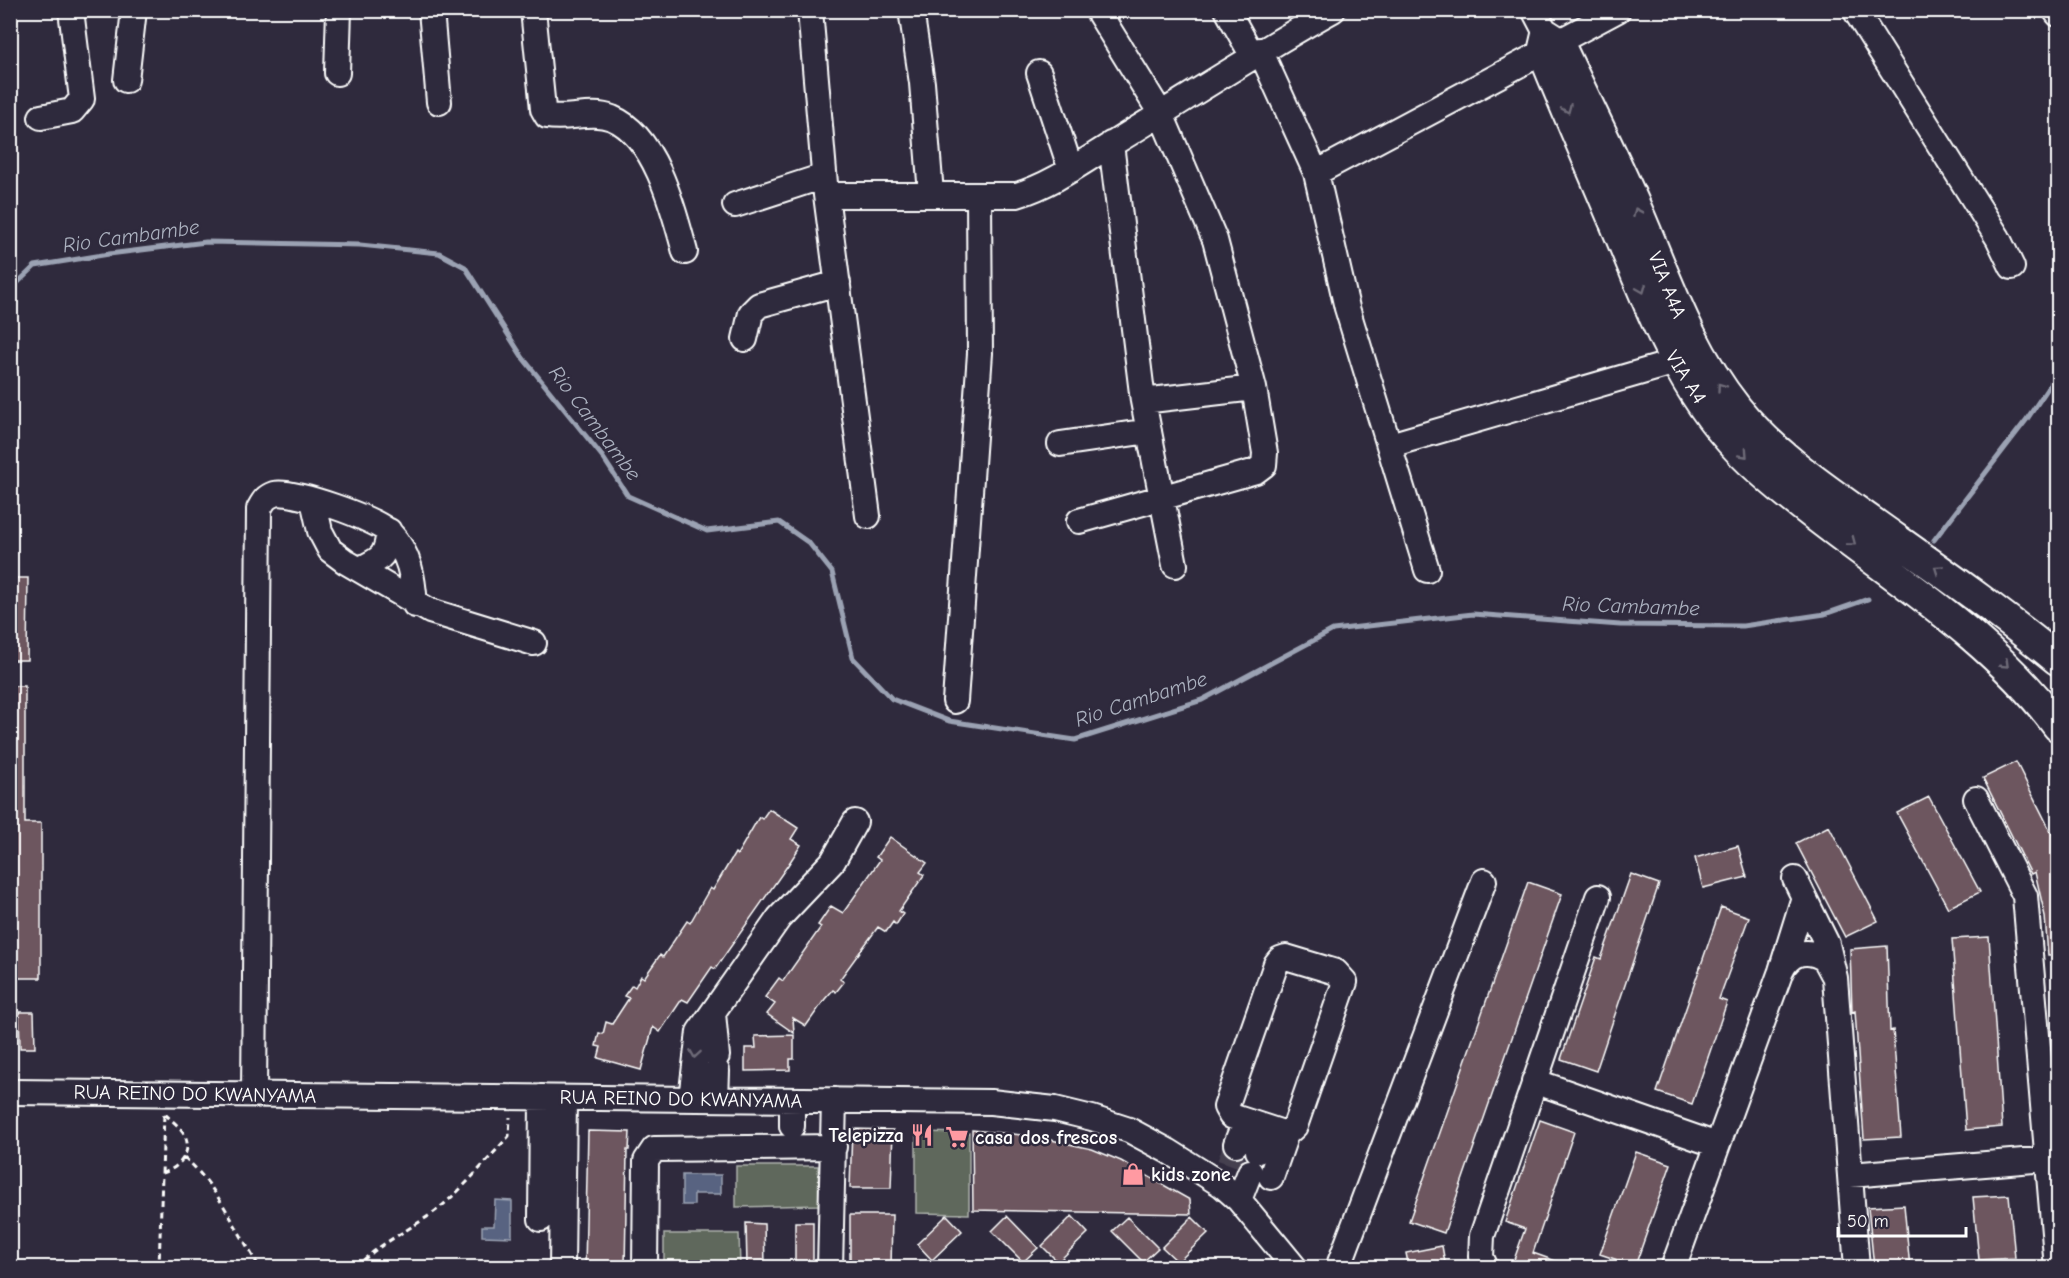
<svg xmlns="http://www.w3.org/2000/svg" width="2069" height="1278" font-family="'Comic Neue',sans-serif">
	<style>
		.green { fill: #5e675b; stroke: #aeb3ad; stroke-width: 1.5 }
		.water { fill: #586481; stroke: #9ba2b3; stroke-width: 1.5 }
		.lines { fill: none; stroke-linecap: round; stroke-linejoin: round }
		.stream { stroke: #9ba2b3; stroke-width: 5 }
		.building { fill: #6d565e; stroke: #fff; stroke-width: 1.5 }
		.minor-tunnel { stroke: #443f50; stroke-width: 24; stroke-dasharray: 24 12; stroke-linecap: butt }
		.minor-casing { stroke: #fff; stroke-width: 28 }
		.major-casing { stroke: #fff; stroke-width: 34 }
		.path { stroke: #fff; stroke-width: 3; stroke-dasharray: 6 4.5; stroke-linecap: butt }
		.minor { stroke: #2f2a3d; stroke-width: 24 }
		.major { stroke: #2f2a3d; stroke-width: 30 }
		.oneway { stroke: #6d6a77 }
		.labels { text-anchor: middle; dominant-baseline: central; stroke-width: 5; stroke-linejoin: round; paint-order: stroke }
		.street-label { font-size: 20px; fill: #fff; stroke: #2f2a3d }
		.poi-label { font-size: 20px; font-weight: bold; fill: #fff; stroke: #2f2a3d; text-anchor: start }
		.water-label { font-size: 21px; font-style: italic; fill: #acb2c0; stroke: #2f2a3d }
	</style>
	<rect width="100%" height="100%" fill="#2f2a3d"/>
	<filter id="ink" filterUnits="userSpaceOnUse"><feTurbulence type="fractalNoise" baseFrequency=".0167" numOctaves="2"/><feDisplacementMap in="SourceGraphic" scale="12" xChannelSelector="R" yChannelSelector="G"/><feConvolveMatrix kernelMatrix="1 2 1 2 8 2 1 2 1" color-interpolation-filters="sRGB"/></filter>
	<g filter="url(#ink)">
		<path class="green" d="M916,1132L969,1133V1214L916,1213Z
			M736,1166H818L819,1205L736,1207Z
			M664,1234H739L740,1267H664Z"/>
		<path class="water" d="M682,1175H721V1194H694V1205H682Z
			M495,1200L512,1201V1237L482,1236V1226H494Z"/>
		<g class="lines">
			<path class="stream" d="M10,290L35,266L109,254L206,242L360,245L439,253L465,267L523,358L602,456L628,496L707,531L779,522L809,543L832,572L853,658L892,699L949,721L1075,740L1202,700L1333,630L1473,614L1620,625L1743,626L1825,614L1868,599
				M1934,540L2027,419L2058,373"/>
		</g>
		<path class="building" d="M10,578H28L27,660H10Z
			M10,686H25V823H41V978H10Z
			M2016,762L2058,846V956H2048L2045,916L2035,872L2031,874L1983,778Z
			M1929,797L1980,892L1948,908L1897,813Z
			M769,809L798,828L791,839L801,845L788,865L715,969L712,967L688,1002L682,999L660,1032L653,1027L641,1070L598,1058L601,1047L596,1046L599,1033L603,1034L606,1022L612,1024L629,998L624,996L632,985L635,987L641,976L644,978L660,955L663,957L687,921L690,923L710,888L713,890L735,853L737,855L759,817L762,819Z
			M1829,826L1878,921L1845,937L1796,843Z
			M890,837L927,863L920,872L924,875L899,911L903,914L896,925L893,922L886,932L878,927L840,979L844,982L836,992L833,990L825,999L806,1026L793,1018L794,1033L767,1014L775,1004L765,997L779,978L783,981L821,927L818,925L831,906L843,913L880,860L876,857Z
			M1738,846L1747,877L1703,888L1695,858Z
			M1631,874L1659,884L1596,1071L1561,1059L1596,957L1601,959Z
			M1528,882L1562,894L1444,1233L1409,1221Z
			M1721,907L1749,917L1719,999L1727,1002L1692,1104L1657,1092Z
			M1989,937L2002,1127L1966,1130L1952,939Z
			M1887,946L1890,1031L1893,1030L1901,1137L1864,1139L1855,1011L1852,1012L1850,949Z
			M19,1012H34L35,1048H20Z
			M794,1035V1059H790V1070L745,1071V1048H756L755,1036Z
			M1540,1120L1574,1132L1533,1253L1567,1265V1268H1511L1525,1229L1505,1222Z
			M852,1129L893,1130L891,1188H850Z
			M972,1130L1033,1136L1092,1149L1121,1161L1190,1200L1191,1214L973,1210Z
			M588,1131L630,1132L629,1150H627L625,1268H585Z
			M1636,1152L1671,1164L1635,1266L1600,1254Z
			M2009,1195L2015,1258L1979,1260L1973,1197Z
			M1904,1205L1910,1268H1874L1868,1207Z
			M850,1215H892L891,1268H850Z
			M947,1215L962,1231L932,1260L917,1244Z
			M1007,1216L1038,1248L1023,1262L992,1231Z
			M1072,1216L1088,1233L1058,1262L1042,1246Z
			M1127,1217L1158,1248L1143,1262L1112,1231Z
			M1192,1217L1208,1233L1178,1262L1162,1247Z
			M795,1222H813V1263H795Z
			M746,1223L764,1224L765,1265H747Z
			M1442,1246L1446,1268H1409L1406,1253Z"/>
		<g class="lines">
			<path class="minor-tunnel" d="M1229,1164L1236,1144"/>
			<g class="minor-casing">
				<path id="minor" d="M431,10L439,102
					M533,10L543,109L547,116C568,120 591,110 612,118C656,136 674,211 685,252
					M810,10L826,195L868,516
					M911,10L922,83L931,194
					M1227,10L1252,55
					M1534,10L1547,35
					M1855,10L1998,238L2012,267
					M2055,10L2058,14
					M1558,42L1618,10
					M1260,50L1316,173L1347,308L1427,570
					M337,73L339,10
					M1039,73L1071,170
					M126,80L134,10
					M41,117L72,111L82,99L71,10
					M1111,144L1143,401L1175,565
					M1316,173L1543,52
					M826,195H1017C1054,184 1085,160 1117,141C1189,97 1259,51 1333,10
					M735,205L824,176
					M745,339L751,313L759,305L838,283
					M1143,401L1254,388
					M1060,444L1149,431
					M1390,445L1676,362
					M313,500L320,531L330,550L346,562L430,611L534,643
					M1079,521L1256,471L1264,465L1265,453L1254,388L1215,240L1161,114L1097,10
					M360,569C383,558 386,556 389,531
					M955,701L980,353L979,195
					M1976,799L2025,896L2057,1268
					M1795,879L1827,944L1835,978L1857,1268
					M1286,957L1336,972L1345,982L1295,1126L1286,1134L1231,1116L1226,1107L1276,964L1280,959Z
					M1781,971C1790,952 1807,948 1825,959L1833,974
					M713,1013L717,1056
					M1534,1081L1717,1145
					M10,1092L991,1102L1055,1109L1092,1118L1129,1130L1168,1151L1222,1185L1239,1200L1295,1268
					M254,1094L259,509C263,502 265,497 274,494C292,489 377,519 390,533C410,554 413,577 415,605
					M691,1099L699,1032L779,918L833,861L855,822
					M716,1099L717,1071
					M792,1126V1100
					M1236,1144L1245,1121
					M1258,1151L1266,1128
					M1850,1175L2047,1159
					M1271,1177L1286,1134
					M1239,1200L1250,1172
					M541,1219L542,1097
					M562,1268L564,1098
					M645,1268L646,1161L654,1149L834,1147
					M830,1268L834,1100
					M1338,1268L1484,881
					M1486,1268L1481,1257L1482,1236L1598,897
					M1673,1268L1781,971L1804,897"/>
			</g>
			<g class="major-casing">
				<path id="major" d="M2058,660C2000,612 1938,569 1876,525C1827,490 1775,456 1737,409C1690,350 1668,283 1639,215C1614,157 1585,100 1558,42L1547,35L1543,52C1566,109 1591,166 1615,223C1651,308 1681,396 1750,461C1850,554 1976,616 2058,726"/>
			</g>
			<path class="path" d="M184,1157C218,1187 236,1230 260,1268
				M162,1173C179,1169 195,1150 183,1132C179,1126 171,1120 165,1114
				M159,1268L164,1113
				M356,1268C375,1245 414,1228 438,1209C464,1188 486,1161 509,1136L510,1117"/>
			<use href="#minor" class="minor"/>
			<use href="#major" class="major"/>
		</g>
		<defs><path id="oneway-chevron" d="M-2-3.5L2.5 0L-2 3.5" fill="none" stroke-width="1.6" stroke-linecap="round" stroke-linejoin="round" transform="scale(1.5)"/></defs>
		<g class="oneway">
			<use href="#oneway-chevron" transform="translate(1567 109) rotate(67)"/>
			<use href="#oneway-chevron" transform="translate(1637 212) rotate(-114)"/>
			<use href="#oneway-chevron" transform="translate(1642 289) rotate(68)"/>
			<use href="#oneway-chevron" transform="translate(1721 387) rotate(-126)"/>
			<use href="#oneway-chevron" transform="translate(1744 454) rotate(47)"/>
			<use href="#oneway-chevron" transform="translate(1852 542) rotate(37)"/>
			<use href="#oneway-chevron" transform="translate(1938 569) rotate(-145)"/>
			<use href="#oneway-chevron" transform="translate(2005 664) rotate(44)"/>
			<use href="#oneway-chevron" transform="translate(695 1054) rotate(99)"/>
		</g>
	</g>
	<defs>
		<g id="restaurant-bare" transform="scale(1.8)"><path d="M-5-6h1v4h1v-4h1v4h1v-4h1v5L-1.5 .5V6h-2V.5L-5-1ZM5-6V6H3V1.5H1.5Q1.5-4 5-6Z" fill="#ff9aa2" stroke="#2f2a3d" stroke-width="2.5" paint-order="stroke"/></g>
		<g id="supermarket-bare" transform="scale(1.8)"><path d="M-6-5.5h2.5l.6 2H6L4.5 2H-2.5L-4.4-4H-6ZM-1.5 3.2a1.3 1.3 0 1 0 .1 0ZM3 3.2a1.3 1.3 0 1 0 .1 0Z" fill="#ff9aa2" stroke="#2f2a3d" stroke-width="2.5" paint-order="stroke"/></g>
		<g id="shop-bare" transform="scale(1.8)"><path d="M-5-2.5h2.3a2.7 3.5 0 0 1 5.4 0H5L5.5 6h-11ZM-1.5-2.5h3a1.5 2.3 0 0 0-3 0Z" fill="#ff9aa2" stroke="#2f2a3d" stroke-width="2.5" paint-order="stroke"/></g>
	</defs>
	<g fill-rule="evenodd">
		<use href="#restaurant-bare" x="922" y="1135"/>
		<use href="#supermarket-bare" x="957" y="1137"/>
		<use href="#shop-bare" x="1133" y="1174"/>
	</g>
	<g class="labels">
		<g class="street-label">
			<text transform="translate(1667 285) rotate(68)">VIA A4A</text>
			<text transform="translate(1686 377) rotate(58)">VIA A4</text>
			<text transform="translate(195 1094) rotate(1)">RUA REINO DO KWANYAMA</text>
			<text transform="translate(681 1099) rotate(1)">RUA REINO DO KWANYAMA</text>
		</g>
		<g class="poi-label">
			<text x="904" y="1135" text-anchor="end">Telepizza</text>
			<text x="975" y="1137">casa dos frescos</text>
			<text x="1151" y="1174">kids zone</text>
		</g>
		<g class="water-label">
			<text transform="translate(131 236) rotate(-8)">Rio Cambambe</text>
			<text transform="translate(595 423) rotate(53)">Rio Cambambe</text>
			<text transform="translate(1631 606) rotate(2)">Rio Cambambe</text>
			<text transform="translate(1141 699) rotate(-18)">Rio Cambambe</text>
		</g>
	</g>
	<rect width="2069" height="1278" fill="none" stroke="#2f2a3d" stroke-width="36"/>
	<rect x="18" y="18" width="2033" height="1242" fill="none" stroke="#fff" stroke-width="2" filter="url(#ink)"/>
	<path d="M1838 1227v9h128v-9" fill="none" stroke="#ffffff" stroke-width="3"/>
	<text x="1847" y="1227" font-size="18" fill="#ffffff" stroke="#2f2a3d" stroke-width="4.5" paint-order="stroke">50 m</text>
</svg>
